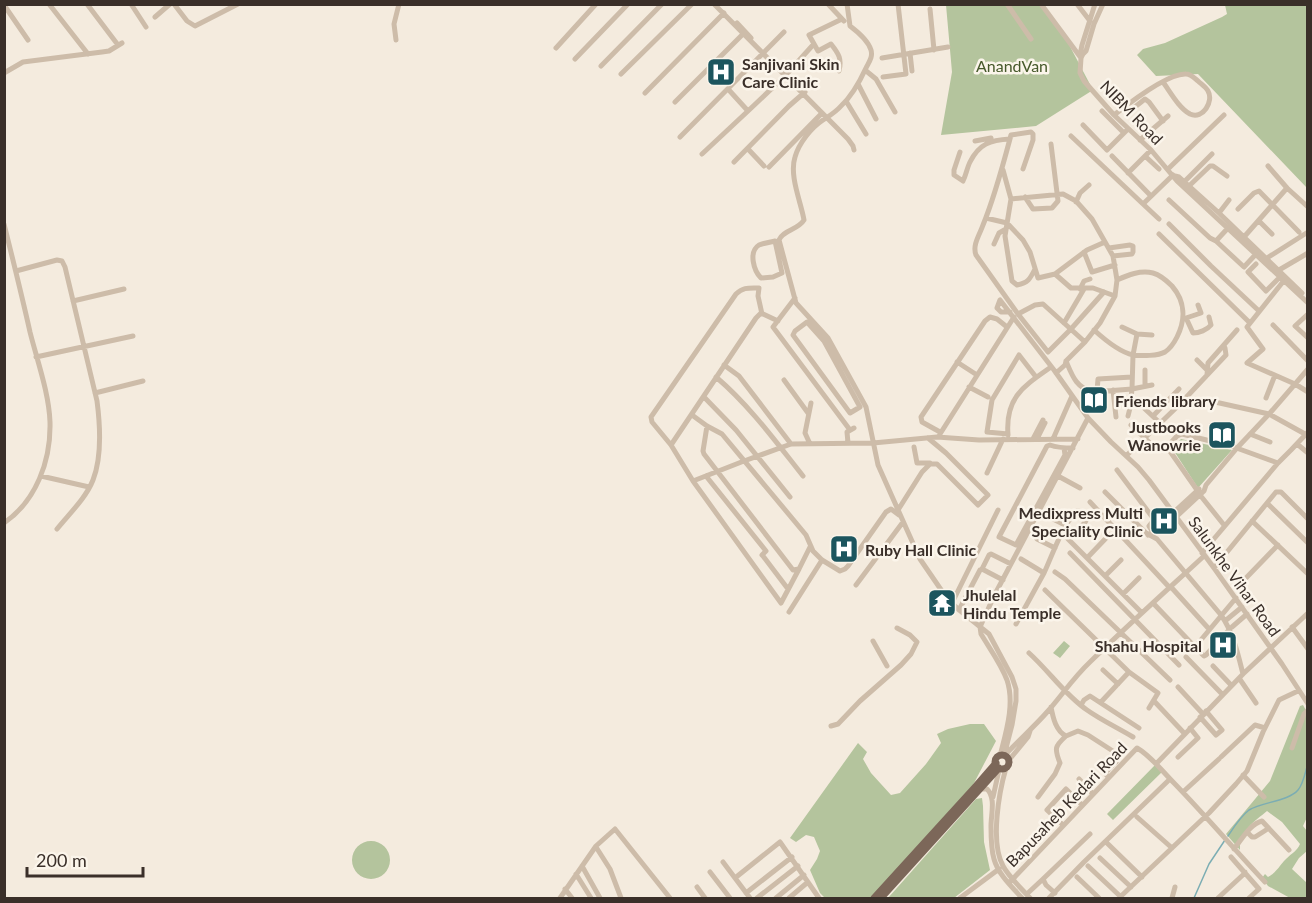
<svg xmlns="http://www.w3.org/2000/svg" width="1312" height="903" font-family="Lato,sans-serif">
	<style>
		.green { fill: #b4c49d }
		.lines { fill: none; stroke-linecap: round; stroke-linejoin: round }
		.stream { stroke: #7badb3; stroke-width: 1.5 }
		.minor { stroke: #cdbca9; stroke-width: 5 }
		.major { stroke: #7c6759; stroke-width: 7 }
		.labels { text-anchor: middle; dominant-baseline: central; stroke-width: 5; stroke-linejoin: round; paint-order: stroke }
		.poi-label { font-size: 16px; font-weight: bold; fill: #3a2f29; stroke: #fbf5eb; text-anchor: start }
		.park-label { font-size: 16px; fill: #46592b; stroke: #fbf5eb }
		.street-label { font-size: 16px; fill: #3a2f29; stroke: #fbf5eb }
	</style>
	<rect width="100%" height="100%" fill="#f4ebde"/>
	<path class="green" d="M946,5H1042L1065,37L1093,90L1036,126L941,135L952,72Z
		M1225,5H1307V188L1198,74L1156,76L1137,55L1143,49L1165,43L1222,17L1227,14Z
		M1181,439L1232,450L1198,488L1172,448Z
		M1064,641L1070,646L1060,658L1053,653Z
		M1303,705L1308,714V815L1303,826L1307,831V851L1299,858L1292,869L1307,883V898H1290L1268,886L1262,878L1265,874L1268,877C1276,873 1280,865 1286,859C1292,853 1297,851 1300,844L1282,822L1267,811C1254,822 1239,831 1240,850L1226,834L1270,781L1300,706Z
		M970,724H984L996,741L973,785L871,898H825L820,893L810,870L817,859L820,851L814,837L806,835L796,842L790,838L858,743L867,752L863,759L871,773L891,795L900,793L926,764L941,743L937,734L948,729Z
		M1156,764L1163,771L1113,820L1107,814Z
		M982,798L983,806L984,842L990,870L954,898H888L976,799Z
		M352 860a19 19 0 1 1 38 0a19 19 0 1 1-38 0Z"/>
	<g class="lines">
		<path class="stream" d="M1228,836C1234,827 1240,817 1249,810C1262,802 1289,801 1298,790C1303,785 1306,770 1308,763
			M1194,898L1209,864L1225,840"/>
		<path class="minor" d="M49,4L88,54
			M87,4L118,45
			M131,4L146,27
			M174,4L187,21L195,26L238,4
			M714,4L848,139L853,146L854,150
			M828,4L844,21
			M847,4L850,26C858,32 868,40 871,50C873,57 869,62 866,68C860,81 852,96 841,106C836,112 829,116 823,120C811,128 799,143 795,157C789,176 801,202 804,220C798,230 783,230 779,240L796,303L828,338L866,407L878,465L920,559L946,597L958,609L989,634L1012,677L1016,689V701L1012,725L1004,756
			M1007,4L1031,39
			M1041,4L1081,58
			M1077,4L1090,21
			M1103,4L1094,24L1086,51L1083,54L1081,58L1080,73L1084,81L1114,115L1151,150L1177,181L1308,303
			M4,5L28,40
			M930,9L934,50
			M155,17L170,4
			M737,23L751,38
			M396,40L394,24L399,4
			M556,48L596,4
			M910,53L912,71
			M1083,54L1081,50L1082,45L1095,4
			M882,58L948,47
			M575,59L628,4
			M601,66L662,4
			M865,70L876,79L895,112
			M839,71C842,59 839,54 831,44L818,51L809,35L842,19
			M4,73L23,62L102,52L109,51L122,43
			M621,74L692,4
			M883,77L906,74L898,4
			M858,84L876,119
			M645,93L724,13
			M846,101L866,134
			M675,102L744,33
			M1131,110L1145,99L1149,102L1163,121
			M748,111L785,76L812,46
			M1102,111L1124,133
			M1114,115C1128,104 1168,73 1186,74C1191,74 1194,78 1198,81C1201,84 1206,87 1208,91C1214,101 1203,120 1190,114C1179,108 1171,93 1163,82
			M1083,125L1107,150L1128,129
			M1071,136L1143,204L1173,175
			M680,137L784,32
			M1140,140L1168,116
			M975,141L991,138
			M748,149L764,166
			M960,152L954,170V175L963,181C966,175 967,168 970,162C979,144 990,140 1010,139
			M702,154L748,111L728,89
			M1112,156L1151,196
			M1145,156L1159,169
			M734,162L789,106L805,92
			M769,167L822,113
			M1023,169L1033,140V134L1031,132L1011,135C1003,165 995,196 983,225C980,234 972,245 976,255L1018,314L1048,352L1071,329L1104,292
			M1168,169L1224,115
			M1003,170L1011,199L1063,194L1076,201L1092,219L1113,256L1117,280L1115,296L1100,323L1085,342L1066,361L1065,365L1056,373
			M1128,173L1151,150
			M1175,176L1179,177L1219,213L1302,293
			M1184,182L1212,154
			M1189,186L1210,166H1213L1227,176
			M1287,188L1308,207
			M1025,197L1033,209L1052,208L1058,201L1051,144
			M1011,199L1005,236L1012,281L1017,285C1028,283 1030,279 1035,269
			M1169,200L1210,238L1216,241L1244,267L1256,254
			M1076,202L1080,193L1089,185
			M1143,204L1159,219
			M1238,209L1254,193L1259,191L1299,232
			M1219,213L1229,200
			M986,218L1007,223L1023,240L1030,252L1038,278L1055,274L1071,288H1093L1115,296
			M1259,221L1272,234
			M4,224C13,260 22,296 30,332C37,360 49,393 50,422C51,461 36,501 4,523
			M1169,224L1211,266L1259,311
			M1159,234L1250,323
			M1244,237L1287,188L1268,166
			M775,241L782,273L773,277L761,278C754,271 748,252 759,245C764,243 770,242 775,241Z
			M1216,241L1228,228
			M994,244L999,233L1006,229
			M1109,248L1130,245L1133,246V252L1132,254L1113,256
			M1084,252L1092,272L1115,265
			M1267,258L1308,232
			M1256,264L1248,272L1266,291L1280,277
			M1279,270L1308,253
			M16,271L57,260L62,261L65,267L97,401C100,424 102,457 93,480C86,498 69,514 57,529
			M1055,274L1087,250L1105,242
			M1286,278L1247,327L1263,349L1247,363L1295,384L1308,392
			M1080,289L1084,281L1090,279
			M795,298L773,327L850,430
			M1000,300L1054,370L1088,418L1111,442L1138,467L1149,480L1214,568L1282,664L1308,704
			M1000,300L997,308L1001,312H1010
			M73,301L124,289
			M762,314L758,296L759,288C749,288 743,287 736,294L651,417L652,422L671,445L756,318L761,313L778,321
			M1018,314L1035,305L1043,304L1085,342
			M1308,314L1295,326L1308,338
			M1187,320L1193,333C1199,333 1207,330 1211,325L1209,317
			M1187,320L1186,318L1201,313L1198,305
			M807,322L824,341L860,407L850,413L793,335L795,331Z
			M1064,323L1084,289
			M1273,325L1308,361
			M1122,327L1137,334L1152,335
			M1094,330C1105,340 1119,352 1133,355C1142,356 1158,356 1165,352C1171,348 1174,343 1177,337C1186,319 1185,301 1172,286C1167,281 1160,275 1153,273C1140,270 1128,275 1117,280
			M36,357L133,336
			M1197,360L1207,370
			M1066,361C1072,375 1076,388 1093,392L1132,389L1152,385
			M957,362L977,375
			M724,365L739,376L791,444
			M1207,375L1208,363L1237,330
			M716,377C750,406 776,442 803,476
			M784,380L808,413
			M1145,386V370
			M969,387L988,397
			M1113,390L1116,417
			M1097,391L1098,379L1132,377
			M95,393L143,381
			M704,397L736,430L790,497
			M1266,398L1275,375
			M1215,402L1269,414L1305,434
			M1130,408L1132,389L1133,355L1137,334
			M1145,409L1160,423
			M692,415L707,426L722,434L806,535L813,551L822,560L840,571L845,569L848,566L886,512L891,509L899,515
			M1128,416L1130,408L1137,403
			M1153,416L1179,389
			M1131,425L1151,444
			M707,426L703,451L704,454L793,570L799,569L810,547
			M940,432L922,422L921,417L985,321L990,317L997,319L1007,327
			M940,434L1014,317
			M1008,434L987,432L992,400L1019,355L1036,377
			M1250,434L1270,442
			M1008,435C1005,397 1024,386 1051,367
			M1033,439L1043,420
			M1037,439L1045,423
			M1053,439L1072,396
			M848,443L847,432L854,428
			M810,444L805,433L811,403
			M1297,444L1308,453
			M671,445L693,481L744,461L791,444L873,443L937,437L979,440L1078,439
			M914,447L917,463H930
			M1064,448L1065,455L1016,545L999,537L1047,446L1050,445C1058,448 1064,448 1073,448
			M1127,455L1179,405L1226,355L1225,348L1224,346
			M1117,470L1153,518V521L1149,526L1153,532L1148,535
			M987,473L1003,439
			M41,476L89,487
			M706,476L766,551L762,555L763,556L788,589
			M1058,476L1080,488
			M693,481L781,603L799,569
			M1197,490L1167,447L1177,436L1182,434L1231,446L1278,463
			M1105,492L1146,533L1157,539L1221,615C1233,632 1238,654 1243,674
			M1200,495L1224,525
			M1090,502L1170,588
			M1267,503L1308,543
			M898,510L922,472L930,464H937L978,505L988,495L946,453L928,438
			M1039,512L1065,525
			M1173,513L1199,489
			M1176,517L1204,491L1206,485L1237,448L1270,413L1308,369
			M1252,521L1308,574
			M1037,539L1055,548
			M1070,553L1179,665
			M1202,553L1278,463L1291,450L1308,432
			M1087,558L1109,535
			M1021,559L1044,573C1052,556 1063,523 1077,511L1082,512L1087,519C1083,528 1072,531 1068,539L1142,613
			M1214,568L1276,492H1281L1308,519
			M1055,572L1065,579L1170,680
			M1105,576L1121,560
			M1246,578L1278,545
			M1003,580L982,569L989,555L991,554L1011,564
			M856,585L903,522
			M1171,587L1209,629
			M1045,590L1129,672L1158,693L1149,708
			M1123,594L1139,578
			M952,603L998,510
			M1153,603L1195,647L1236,598
			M959,610L980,570
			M789,612L822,560
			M1225,621L1242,607
			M1016,624L1044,573
			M980,627L994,596L1088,418
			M980,627L981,634C990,649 1001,664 1007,680C1015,704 1006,732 1000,756
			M1232,627L1247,614
			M1292,627L1308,649
			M873,641L887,666
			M1198,650L1204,656L1206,655L1229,630
			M1029,653C1049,671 1065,695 1087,710C1101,720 1118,728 1133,737
			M1186,657L1222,694
			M1213,666L1231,685
			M1103,670L1118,684
			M1239,678L1256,703
			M1178,687L1203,714
			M1154,701L1184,733
			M1101,702L1129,672
			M1081,705L1084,700L1090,696L1139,728
			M1051,707C1053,718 1056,731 1066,736L1078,731L1088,735L1119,755
			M1200,717L1216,735L1222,730L1206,711
			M831,726L838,724L860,701L901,665L911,654L917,642L910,635L897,628
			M1292,748L1304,714L1308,710
			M1006,754C1020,739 1035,726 1048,711C1062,695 1074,677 1090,662C1127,626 1166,591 1204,556
			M1178,757L1198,738L1190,728
			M1221,757L1255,725L1265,728
			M1009,760L1028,737L1030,731
			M1156,764L1243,674L1308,613
			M1006,768C999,792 990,842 1003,866C1009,877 1021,888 1030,898
			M1243,775L1264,797
			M1108,777L1105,773L1116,762
			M1079,779L1093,794
			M981,789H987C996,798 991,814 991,826C991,837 991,849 994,859C998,874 1012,887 1022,898
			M1183,792L1219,759
			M993,797L999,770
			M1038,797L1055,774L1060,763C1054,748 1055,746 1066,736
			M1137,817L1172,848
			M1063,825L1047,810L1066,789L1082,805
			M1248,833L1252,837H1255L1266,830
			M1108,844L1142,877
			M596,847L610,869L621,898
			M1234,849C1242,839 1250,824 1262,821L1289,850
			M1100,858L1131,887
			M723,862L750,898
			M582,866L600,898
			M1088,866L1121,897
			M710,872L730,898
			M1245,872V873L1259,889L1249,898
			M576,874L591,898
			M1077,877L1099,898
			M735,878L780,842L819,898
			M1009,883L1137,748C1151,756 1162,771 1174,783C1205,815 1234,849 1265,882
			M697,887L705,898
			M565,889L572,898
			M1029,892L1043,879
			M746,893L792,857
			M1055,893L1046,885L1043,879L1090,834
			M560,898L596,846L615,829L670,898
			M757,898L798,866
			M776,898L804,875
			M789,898L808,882
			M960,898L999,869
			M1049,898L1084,862L1170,779
			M1119,898L1209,813L1236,784L1247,771L1263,732L1279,700L1298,691
			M1172,898L1175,887
			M1218,898L1245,873L1231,857"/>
		<path class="major" d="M995 762a7 7 0 1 1 14 0a7 7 0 1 1-14 0Z
			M874,898L976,786L996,763
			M881,898L999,768"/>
	</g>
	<defs>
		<g id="hospital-square" transform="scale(1.5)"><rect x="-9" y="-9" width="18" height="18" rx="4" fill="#1c555e" stroke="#fbf5eb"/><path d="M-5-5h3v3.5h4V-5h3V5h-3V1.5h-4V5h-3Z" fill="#fff"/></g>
		<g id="library-square" transform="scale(1.5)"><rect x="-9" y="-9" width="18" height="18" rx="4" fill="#1c555e" stroke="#fbf5eb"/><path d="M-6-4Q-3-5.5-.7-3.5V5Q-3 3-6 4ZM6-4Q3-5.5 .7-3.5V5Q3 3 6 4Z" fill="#fff"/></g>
		<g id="temple-square" transform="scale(1.5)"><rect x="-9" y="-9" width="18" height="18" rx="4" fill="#1c555e" stroke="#fbf5eb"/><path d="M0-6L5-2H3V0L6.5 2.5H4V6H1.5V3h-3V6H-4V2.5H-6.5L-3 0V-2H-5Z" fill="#fff"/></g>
	</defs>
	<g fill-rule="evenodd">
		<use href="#hospital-square" x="721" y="72"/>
		<use href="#library-square" x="1094" y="400"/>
		<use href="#library-square" x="1222" y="435"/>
		<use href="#hospital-square" x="1164" y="521"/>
		<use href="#hospital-square" x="844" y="549"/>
		<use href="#temple-square" x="942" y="603"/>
		<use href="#hospital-square" x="1223" y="645"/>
	</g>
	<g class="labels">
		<g class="poi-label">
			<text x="742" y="63">Sanjivani Skin<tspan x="742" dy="18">Care Clinic</tspan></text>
			<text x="1115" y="400">Friends library</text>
			<text x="1201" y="426" text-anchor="end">Justbooks<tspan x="1201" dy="18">Wanowrie</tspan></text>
			<text x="1143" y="512" text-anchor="end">Medixpress Multi<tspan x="1143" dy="18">Speciality Clinic</tspan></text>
			<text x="865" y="549">Ruby Hall Clinic</text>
			<text x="963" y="594">Jhulelal<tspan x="963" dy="18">Hindu Temple</tspan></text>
			<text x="1202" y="645" text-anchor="end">Shahu Hospital</text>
		</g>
		<g class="park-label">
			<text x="1012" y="65">AnandVan</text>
		</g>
		<g class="street-label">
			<text transform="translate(1132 112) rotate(46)">NIBM Road</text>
			<text transform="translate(1235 576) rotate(54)">Salunkhe Vihar Road</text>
			<text transform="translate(1066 804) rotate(-46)">Bapusaheb Kedari Road</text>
		</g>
	</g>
	<rect width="1312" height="903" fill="none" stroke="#3a2f29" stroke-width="12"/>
	<path d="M27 867v9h116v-9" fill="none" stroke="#3a2f29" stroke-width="3"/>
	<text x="36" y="867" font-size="18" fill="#3a2f29" stroke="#fbf5eb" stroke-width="4.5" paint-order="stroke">200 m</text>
</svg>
